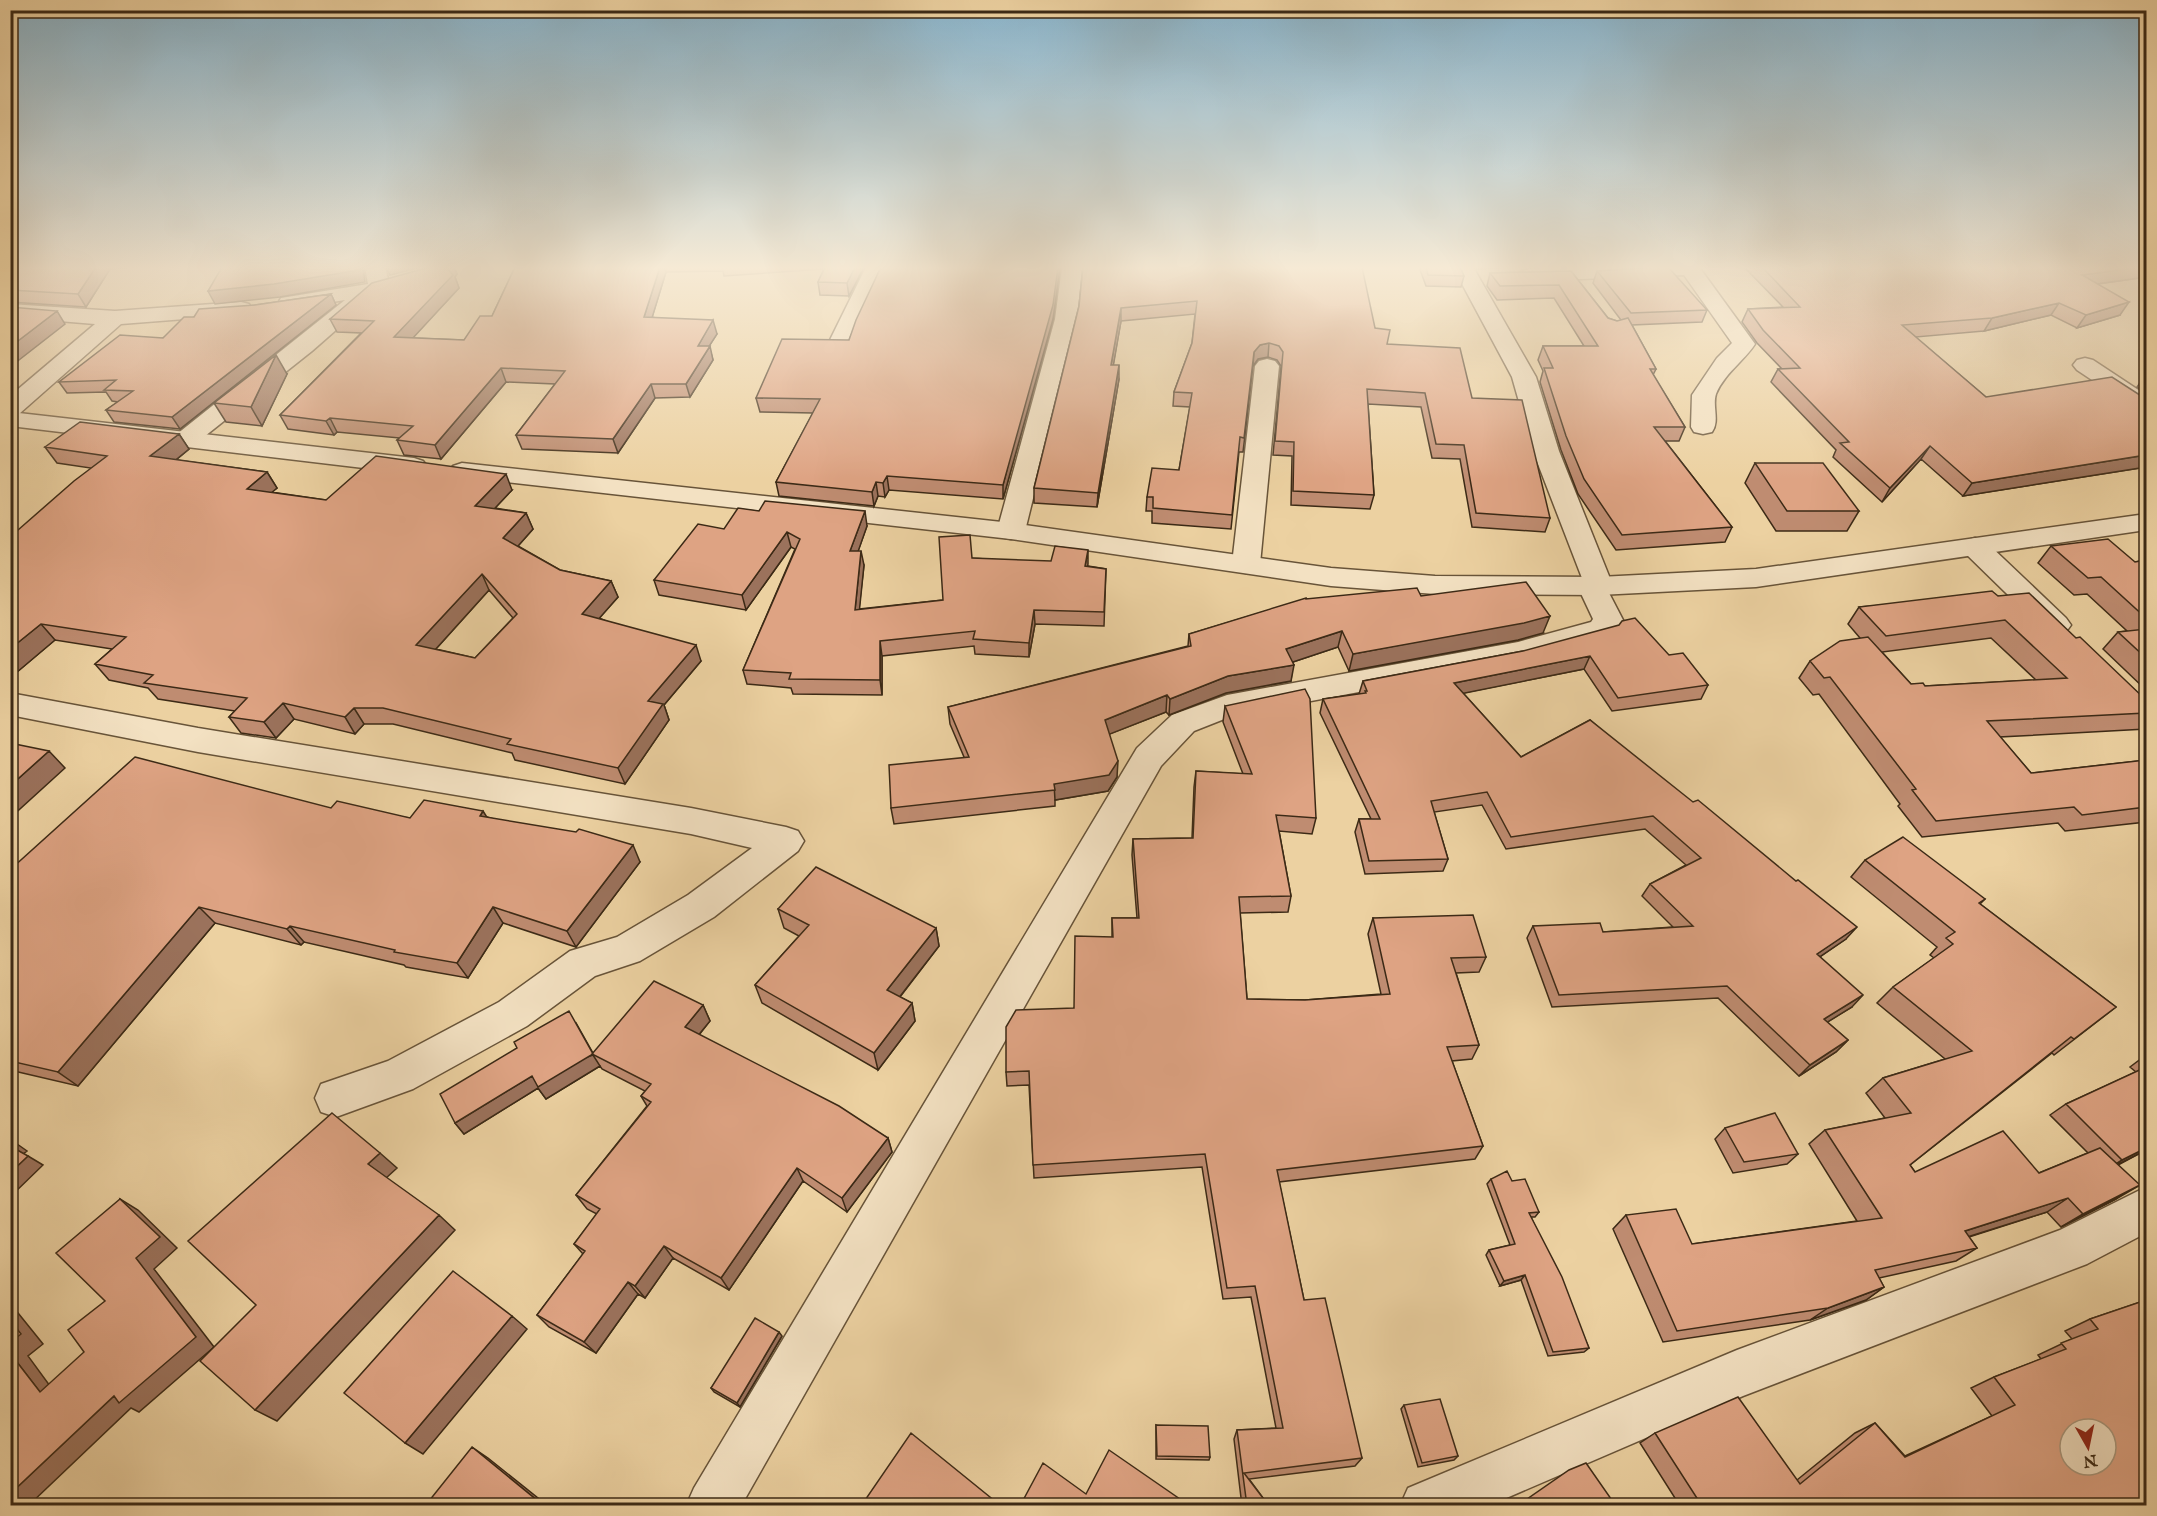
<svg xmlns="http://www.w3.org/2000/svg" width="2157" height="1516" font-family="'IM FELL English',serif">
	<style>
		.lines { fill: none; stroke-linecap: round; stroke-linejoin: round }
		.minor-casing { stroke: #685439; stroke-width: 3 }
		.tertiary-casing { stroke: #685439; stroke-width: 3 }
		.minor { fill: #f3e1c2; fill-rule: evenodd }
		.tertiary { fill: #f3e1c2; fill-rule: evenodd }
		.wall { fill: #bf8c71; stroke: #3c2a16; stroke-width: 1.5; fill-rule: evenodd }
		.shaded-wall { fill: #9b725c; stroke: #3c2a16; stroke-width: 1.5 }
		.building { fill: #dea383; stroke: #3c2a16; stroke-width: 1.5; fill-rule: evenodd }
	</style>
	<rect width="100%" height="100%" fill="#ecd1a1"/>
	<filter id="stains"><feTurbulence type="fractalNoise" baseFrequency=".00333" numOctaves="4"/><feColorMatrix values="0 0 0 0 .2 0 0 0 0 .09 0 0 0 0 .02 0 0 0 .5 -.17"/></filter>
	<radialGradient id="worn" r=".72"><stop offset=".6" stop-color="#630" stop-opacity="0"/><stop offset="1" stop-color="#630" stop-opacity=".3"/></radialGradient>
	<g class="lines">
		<g class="minor-casing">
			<path id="minor" d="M365,267H385L390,287L386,291L377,294L312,351L195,444L186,446L177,444L174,439L177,434L345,300L289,309L281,308L278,303L281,298L368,284Z
				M866,267H886L851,342L848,347L840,349L832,347L829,342Z
				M1062,267H1082L1077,319L1025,531L1021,537L1011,539L1001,537L997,531L1055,319Z
				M1453,267H1473L1536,377L1559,451L1613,586L1609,593L1623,620L1612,636L1518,662L1232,716L1194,731L1161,766L741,1506H686L694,1488L1137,748L1172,715L1227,695L1518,642L1591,622L1593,619L1577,585L1582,578L1533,451L1512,377Z
				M1581,267H1699L1755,344C1744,361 1724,374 1716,394C1712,406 1720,421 1712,432L1703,434L1694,432L1691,427L1692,395L1717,358L1732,343L1684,275L1529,281L1522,279L1519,275L1522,271L1529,269Z
				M241,302L249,304L252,309L249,314L121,324L19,414L10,416V396L95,324L10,317V304L115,311Z
				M2085,358L2093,360L2146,395V412L2137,410L2077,370L2073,365L2077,360Z
				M1267,359L1275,361L1279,366L1260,564L1256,570L1246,573L1236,570L1232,564L1255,366L1259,361Z
				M1975,538L1985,541L2066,618L2071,625L2066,632L2056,635L2046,632L1965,553L1961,547L1965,541Z
				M10,693L198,728L691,808L786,827L798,831L804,841L798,851L714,917L640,961L595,976L527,1026L413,1089L336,1117L321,1112L315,1098L321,1084L388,1061L499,1002L570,951L617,937L688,895L752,848L691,834L198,752L10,715Z
				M2146,1187V1233L2087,1264L1743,1396L1488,1506H1400L1408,1488L1737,1350L2060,1230Z"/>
		</g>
		<g class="tertiary-casing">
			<path id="tertiary" d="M10,412L414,458L423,461L427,466L423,471L414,474L10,426Z
				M462,463L1011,523L1331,568L1435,576L1599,577L1756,569L2146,514V530L1756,587L1599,595L1435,594L1331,586L1011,539L453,476L449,471L453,466Z"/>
		</g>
		<use href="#minor" class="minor"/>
		<use href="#tertiary" class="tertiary"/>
	</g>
	<path class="wall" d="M10,267H137L110,269L86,307L10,302Z
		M430,267H454L457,274L455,277L459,288L412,338L464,340L492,316L515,267H864L849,296L820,295L818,282L824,269L724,276L723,271L666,272L652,317L717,334L709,346L713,360L690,397L655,398L618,453L522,449L516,435L555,384L506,382L441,459L404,455L397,440L400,438L337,432L334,435L288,429L280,415L361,333L337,332L330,319Z
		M881,267H1060L1053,319L1003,499L889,490L885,497L878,496L874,506L779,496L776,482L813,413L760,412L756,398L849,340Z
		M1083,267L1375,328L1387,344L1472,398L1550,518L1545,532L1472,527L1460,459L1432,458L1421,407L1368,404L1374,495L1370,509L1291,505L1292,456L1273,455L1281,366L1277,360L1268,357L1258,359L1253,366L1243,452H1239L1231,529L1152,523V511H1146L1147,497L1179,470L1190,407L1173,406L1174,392L1192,343L1195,314L1121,321L1113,365L1119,379L1097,507L1034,503V488L1079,306Z
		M1419,267H1460L1464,276L1461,287L1426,286Z
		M1475,267H1515L1477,269Z
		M1744,267H2146V277L2098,284L2120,315L2077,328L2051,315L1984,331L1915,337L1986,397L2146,399V472L2140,468L1963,496L1921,459L1882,502L1833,457L1836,450L1771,382L1778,369H1782L1757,343L1742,322L1748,309L1783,307Z
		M1571,271L1608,318L1617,321L1621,320L1593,283L1597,271L1707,310L1702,322L1632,325L1656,369L1653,375L1685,427L1679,441H1665L1732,527L1725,542L1616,550L1578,494L1561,450L1540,382L1543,371L1538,360L1543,346H1584L1554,298L1497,300L1487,286L1490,273Z
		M331,294L336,305L180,429L114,422L106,410L118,402L112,401L106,392L67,393L59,382L163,338L194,317L255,305Z
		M287,374L262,426L226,422L214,403Z
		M2146,374V394L2137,387Z
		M179,434L189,449L176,460L267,472L277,488L271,492L326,500L512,490L495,508L526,513L533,529L518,546L560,570L611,581L618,597L599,618L701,661L664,705L669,720L625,784L515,760L512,753L393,724H364L355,734L294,719L276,738L241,733L229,717L235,711L158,699L148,688L109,680L95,664L112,649L55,640L10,678L91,468L57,463L45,447ZM489,590L513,618L475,658L436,649Z
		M1755,463L1859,511L1847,531H1776L1745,483Z
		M867,526L858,551L864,565L859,609L943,600L972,558L1088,566L1106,569L1104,626L1035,624L1029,657L975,654L974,646L882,656V695L793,694L791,688L747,684L743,670L795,549L791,547L746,610L659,595L654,580L724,529Z
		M2051,546L2135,562L2146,560V690L2103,649L2118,632L2127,631L2087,594L2074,595L2038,563Z
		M1421,596L1543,633L1518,640L1349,671L1338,647L1293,662L1291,681L1226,693L1169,715L1166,712L1109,734L1117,777L1108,791L1055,800V806L894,824L891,808L964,757L950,724L948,707L1188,646L1189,634L1306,599Z
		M1998,596L2076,638L2146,700V729L2000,737L2031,773L2146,760V822L2065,831L2058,823L1922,837L1898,806L1900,804L1819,694L1813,695L1799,678L1810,661L1860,638L1848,624L1859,607ZM1991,638L2036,680L1925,686L1911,684L1882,652Z
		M1523,651L1669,655L1708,685L1701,699L1612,711L1584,669L1463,693L1521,757L1590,720L1846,939L1820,957L1852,1007L1827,1022L1848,1040L1836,1052L1799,1076L1718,998L1552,1007L1527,938L1533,926L1603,932L1673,927L1642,896L1650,884L1686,865L1645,829L1506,849L1482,805L1434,812L1448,859L1443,871L1365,874L1355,832L1359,819H1371L1320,713L1323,699L1359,694L1363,681Z
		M1225,706L1316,818L1312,834L1279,831L1291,896L1288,912L1240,913L1247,999L1305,1000L1381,994L1368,934L1373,918L1486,957L1479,972L1456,973L1479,1045L1472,1059L1452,1061L1483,1146L1475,1159L1279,1182L1304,1300L1362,1458L1355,1466L1249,1479L1269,1506H1242L1234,1439L1237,1430L1276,1428L1251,1297L1223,1299L1202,1167L1034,1178L1029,1085L1007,1086L1006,1072L1074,1008L1112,937V918H1137L1132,855L1133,839L1192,838L1194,787L1196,771L1243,774L1223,722Z
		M331,808L410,818L487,817L640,862L576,947L503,923L468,978L406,967L404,965L304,942L301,945L215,923L78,1086L14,1071L10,1069V868Z
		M1865,860L1985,899L1980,904L2116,1007L2054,1055L2052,1053L1910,1165L1915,1172L2039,1173L2088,1153L2050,1115L2066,1104L2136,1072L2130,1067L2146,1055V1150L2118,1165L2116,1199L2061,1227L2047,1212L1969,1237L1977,1248L1956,1261L1879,1278L1884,1287L1866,1300L1810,1320L1663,1342L1613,1229L1626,1215L1692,1244L1857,1221L1809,1144L1825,1130L1885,1118L1866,1093L1883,1078L1945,1059L1877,1003L1893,987L1934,958L1930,955L1937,947L1851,877Z
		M778,909L936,928L939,946L900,997L912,1003L915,1021L878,1070L762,1003L755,985L799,936L784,928Z
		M703,1005L710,1021L699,1035L888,1138L892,1152L847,1212L803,1181L729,1290L673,1258L645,1298L638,1294L596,1353L549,1327L537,1315L583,1254L574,1244L597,1214L587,1209L576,1195L647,1106L641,1096L645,1091L602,1069L600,1066L546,1099L538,1088L464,1134L455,1123L576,1023L593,1053Z
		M1725,1128L1798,1154L1787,1164L1733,1173L1715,1139Z
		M1491,1179L1512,1181L1539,1212L1535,1217H1531L1589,1348L1584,1352L1548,1356L1521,1280L1500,1286L1486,1255L1489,1250L1510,1245L1487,1184Z
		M2146,1300V1506H1680L1640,1443L1655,1433L1797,1480L1855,1433L1875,1423L1905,1456L1992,1416L1971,1388L1994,1377L2041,1359L2038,1355L2072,1339L2065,1331L2090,1319Z
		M782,1336L740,1407L714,1392L711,1388Z
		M1404,1405L1458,1456L1454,1460L1418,1467L1401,1409Z
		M1156,1425L1210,1457L1209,1460L1156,1459Z"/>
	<path class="shaded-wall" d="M96,267H109L110,269L86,307L78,294Z
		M359,267H363L365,282L280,297L215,304L208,291Z
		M386,267H421L390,275Z
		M448,267H454L457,274L455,277L459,288L401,351L394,337Z
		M660,267H665L666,272L648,331L644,317Z
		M855,267H864L849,296L847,283Z
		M1058,267H1060L1053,319L1003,499V485Z
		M2142,267H2146V277L2074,287L2082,275Z
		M331,294L336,305L180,429L172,417Z
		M2129,302L2120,315L2077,328L2086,315Z
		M2059,303L2051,315L1984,331L1992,318Z
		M1121,308V321L1111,379V365Z
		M57,311L65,324L10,367V347Z
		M713,320L717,334L701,359L698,346Z
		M1269,343L1268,357L1258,359L1253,366L1254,352L1260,345Z
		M710,346L713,360L690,397L686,384Z
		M276,355L287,374L262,426L251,407Z
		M1119,365V379L1097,507L1098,493Z
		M501,368L506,382L441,459L435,445Z
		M651,384L655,398L618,453L613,439Z
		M330,418L337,432L334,435L326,421Z
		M179,434L189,449L161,472L150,456Z
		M1930,446L1921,459L1882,502L1890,488Z
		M2146,455V459L2140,468L1963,496L1972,483Z
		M267,472L277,488L257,505L247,489Z
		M506,474L512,490L482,522L475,506Z
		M887,476L889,490L885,497L883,483Z
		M876,482L878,496L874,506L872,492Z
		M865,511L867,526L853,566L850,551Z
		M526,513L533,529L511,554L503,538Z
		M787,532L791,547L746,610L742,595Z
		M1088,550V564L1085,580V566Z
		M861,551L864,565L858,624L855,610Z
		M482,574L489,590L425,661L416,645Z
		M611,581L618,597L589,630L582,614Z
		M1034,610L1035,624L1029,657V643Z
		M1550,616L1543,633L1518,640L1349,671L1353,654Z
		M41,624L55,640L10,678V649Z
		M1342,631L1338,647L1284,665L1286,649Z
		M880,641L882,656V695L880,680Z
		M696,645L701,661L664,705L669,720L625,784L618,768L648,701Z
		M1590,656L1584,669L1450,696L1454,683Z
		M1294,665L1291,681L1226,693L1169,715L1170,699L1228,676Z
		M1167,695L1166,712L1105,736V720Z
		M283,703L294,719L276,738L264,722Z
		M354,708L364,724L355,734L345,717Z
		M49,751L65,768L10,818V786Z
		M1118,761L1117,777L1108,791L1055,800L1054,784Z
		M483,811L493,827L480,816Z
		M633,845L640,862L576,947L567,931Z
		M199,907L215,923L78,1086L58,1072Z
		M493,907L503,923L468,978L457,963Z
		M290,926L304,942L301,945L287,929Z
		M1857,927L1846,939L1806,966L1817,954Z
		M936,928L939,946L891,1008L887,990Z
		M1863,995L1852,1007L1813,1031L1824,1019Z
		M912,1003L915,1021L878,1070L874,1053Z
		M703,1005L710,1021L692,1043L685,1027Z
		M1848,1040L1836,1052L1799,1076L1810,1065Z
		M593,1055L600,1066L546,1099L538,1088L464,1134L455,1123L532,1076Z
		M888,1138L892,1152L847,1212L842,1198Z
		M10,1139L27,1151L23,1154L10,1146Z
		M2146,1148V1150L2105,1171L2122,1160Z
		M380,1153L397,1168L385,1179L368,1164Z
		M28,1156L43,1165L10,1197V1173Z
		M797,1168L803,1181L729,1290L721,1278Z
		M2140,1185L2116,1199L2061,1227L2083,1214Z
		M2068,1198L2047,1212L1945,1244L1965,1231Z
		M120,1199L138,1210L177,1248L154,1269L214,1347L139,1412L131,1408L28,1506H10V1494L114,1396L136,1258Z
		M439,1215L455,1230L277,1421L255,1410Z
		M664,1246L673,1258L645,1298L635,1286Z
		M1525,1275L1521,1280L1500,1286L1504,1281Z
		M628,1282L638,1294L596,1353L584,1342Z
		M1884,1287L1866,1300L1810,1320L1828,1308Z
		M10,1303L43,1344L28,1356L61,1401L40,1392L10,1353Z
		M512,1316L527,1329L423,1454L405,1443Z
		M779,1332L782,1336L740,1407L737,1403Z
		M472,1447L488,1458L548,1506H544Z"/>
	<path class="building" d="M10,267H96L78,294L10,290Z
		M222,267H359L360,270L274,284L208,291Z
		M430,267H448L447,268L453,275L394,337L464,340L480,316H492L515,267H660L644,317L713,320L698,346H710L686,384H651L613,439L516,435L565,371L501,368L435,445L397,440L413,426L330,418L326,421L280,415L374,321L330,319L372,283Z
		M825,267H855L847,283L818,282Z
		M881,267H1058L1053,305L1003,485L887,476L883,483L876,482L872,492L776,482L820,399L756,398L782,339L849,340L856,320Z
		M1083,267H1362L1375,328L1390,330L1387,344L1460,348L1472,398L1522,400L1550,518L1476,513L1464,445L1436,444L1425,393L1367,389L1374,495L1293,491L1294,442L1275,441L1283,352L1279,346L1269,343L1260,345L1254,352L1244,438L1240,437L1232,515L1153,508V497H1147L1152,468L1179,470L1192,393L1174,392L1192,343L1197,301L1121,308L1111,365H1119L1098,493L1034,488L1079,306Z
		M1426,267H1460L1464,276L1428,275Z
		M1656,267H1668L1707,310L1631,313L1597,271Z
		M1762,267H2142L2082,275L2129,302L2086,315L2059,303L1992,318L1902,325L1986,397L2112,377L2146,399V455L1972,483L1930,446L1890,488L1840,443L1849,442L1778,369L1800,368L1763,330L1748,309L1800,307Z
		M1571,271L1608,318L1617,321L1628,318L1656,369H1650L1685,427H1654L1732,527L1622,535L1584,479L1566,436L1544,368H1553L1543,346H1598L1559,285L1500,286L1490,273Z
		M331,294L172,417L106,410L133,391L104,390L116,380L59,382L120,335L163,338L184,317H194L199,309L255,305Z
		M10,307L57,311L10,347Z
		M276,355L251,407L214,403Z
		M80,422L179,434L150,456L267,472L247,489L326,500L376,456L506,474L475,506L526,513L503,538L560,570L611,581L582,614L696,645L648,701L663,704L618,768L507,744L511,739L383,708H354L345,717L283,703L264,722L229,717L247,698L144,683L153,675L95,664L126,637L41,624L10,649V537L74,481L107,456L45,447ZM482,574L517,614L475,658L416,645Z
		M1755,463H1823L1859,511H1787Z
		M765,501L865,511L850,551H861L855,610L943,600L939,537L970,535L972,558L1051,561L1055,546L1088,550L1085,566L1106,569L1104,612L1034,610L1029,643L973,639L975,631L880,641V680L789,679L791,673L743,670L800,539L787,532L742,595L654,580L698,524L724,529L738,508L759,511Z
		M2108,539L2135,562L2146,560V618L2101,577L2088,578L2051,546Z
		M1526,582L1550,616L1524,623L1353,654L1342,631L1286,649L1294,665L1228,676L1170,699L1167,695L1105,720L1118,761L1109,775L1054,784L1055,790L891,808L889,765L969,757L948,707L1191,646L1189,634L1306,598V599L1417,588L1421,596Z
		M1992,591L1998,596L2029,593L2076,638L2080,637L2146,700V713L1987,721L2031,773L2146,760V807L2082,815L2074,807L1936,821L1912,790L1916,789L1830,677L1824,678L1810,661L1840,641L1868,637L1911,684L1923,683L1925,686L2067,678L2005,620L1886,636L1859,607Z
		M1635,618L1669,655L1683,653L1708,685L1618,698L1590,656L1454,683L1521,757L1590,720L1693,802L1698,800L1796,881L1798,880L1857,927L1817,954L1863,995L1824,1019L1848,1040L1810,1065L1727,986L1559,995L1533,926L1600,923L1603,932L1693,926L1650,884L1701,858L1653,816L1511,837L1487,792L1431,801L1448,859L1369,861L1359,819H1380L1323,699L1366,693L1365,691H1367L1363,681L1523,651L1619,625L1622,621Z
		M2146,629V658L2118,632Z
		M1305,689L1310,699L1316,818L1276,815L1291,896L1239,897L1247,999L1305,1000L1390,994L1373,918L1473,915L1486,957L1451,958L1479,1045L1447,1047L1483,1146L1277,1170L1304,1300L1325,1298L1362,1458L1244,1473L1269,1506H1247L1237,1430L1283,1428L1255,1286L1227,1288L1205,1154L1033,1165L1029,1071L1006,1072V1027L1016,1010L1074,1008L1075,936L1113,937L1112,918H1139L1133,839L1193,838L1196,771L1252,774L1225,706Z
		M10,743L49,751L10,786Z
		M135,757L331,808L337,801L410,818L424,800L483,811L480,816L576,832L579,829L633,845L567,931L493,907L457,963L394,952L395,950L290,926L287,929L199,907L58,1072L10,1061V1037L16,1031H10V868H12Z
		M1903,837L1985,899L1979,903L2116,1007L2074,1039L2071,1037L1910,1165L1915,1172L2003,1131L2039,1173L2100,1148L2140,1185L2083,1214L2068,1198L1965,1231L1977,1248L1875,1270L1884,1287L1828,1308L1677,1331L1626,1215L1676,1209L1692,1244L1882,1218L1825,1130L1911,1113L1883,1078L1972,1051L1893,987L1953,944L1946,938L1955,932L1865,860Z
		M816,867L936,928L887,990L912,1003L874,1053L755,985L809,925L778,909Z
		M654,981L703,1005L685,1027L839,1106L888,1138L842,1198L797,1168L721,1278L664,1246L635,1286L628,1282L584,1342L537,1315L585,1251L574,1244L600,1209L576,1195L651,1102L641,1096L651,1084L592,1054Z
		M569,1011L593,1054L538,1087L532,1076L455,1123L440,1094L517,1048L514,1042Z
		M2146,1067V1148L2122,1160L2066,1104Z
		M332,1113L380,1153L368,1164L439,1215L255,1410L200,1361L256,1305L188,1241Z
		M1775,1113L1798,1154L1744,1162L1725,1128Z
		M10,1146L28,1156L10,1173Z
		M1507,1171L1512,1181L1525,1179L1539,1212L1529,1213L1562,1277L1589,1348L1553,1352L1525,1275L1504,1281L1489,1250L1515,1244L1491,1179Z
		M120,1199L160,1237L136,1258L196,1337L119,1403L114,1396L10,1494V1353L40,1392L84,1352L68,1330L105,1301L56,1253Z
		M453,1271L512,1316L405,1443L344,1393Z
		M2146,1300V1506H1702L1655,1433L1738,1397L1800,1484L1875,1423L1905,1457L2015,1405L1994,1377L2066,1349L2061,1343L2098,1329L2090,1319ZM2070,1429H2106V1465H2070Z
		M755,1318L779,1332L737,1403L711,1388Z
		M10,1320L21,1334L10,1343Z
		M1440,1399L1458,1456L1422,1463L1404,1405Z
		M1156,1425L1208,1426L1210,1457L1157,1456Z
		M911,1433L1001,1506H861Z
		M472,1447L544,1506H425Z
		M1109,1450L1190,1506H1020L1043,1463L1086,1494Z
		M1586,1463L1616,1506H1517L1569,1470Z"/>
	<linearGradient id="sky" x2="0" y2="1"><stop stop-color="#88b5ce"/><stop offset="0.56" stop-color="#f6ead5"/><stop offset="1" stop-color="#f6ead5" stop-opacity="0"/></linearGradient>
	<rect width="2157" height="479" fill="url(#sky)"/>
	<rect width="2157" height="1516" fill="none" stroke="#ecd1a1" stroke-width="36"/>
	<rect x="12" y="12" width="2133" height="1492" fill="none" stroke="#3c2a16" stroke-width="3"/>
	<rect x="18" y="18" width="2121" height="1480" fill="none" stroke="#3c2a16" stroke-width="1.5"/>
	<g transform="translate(2088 1447) rotate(171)"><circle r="28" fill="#f3e1c2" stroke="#aa987d" stroke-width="1.5"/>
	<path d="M0-4.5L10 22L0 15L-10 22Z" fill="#8f2418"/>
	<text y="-9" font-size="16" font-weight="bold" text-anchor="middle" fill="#3c2a16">N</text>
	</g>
	<rect width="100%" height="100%" filter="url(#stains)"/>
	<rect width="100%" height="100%" fill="url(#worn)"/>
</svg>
